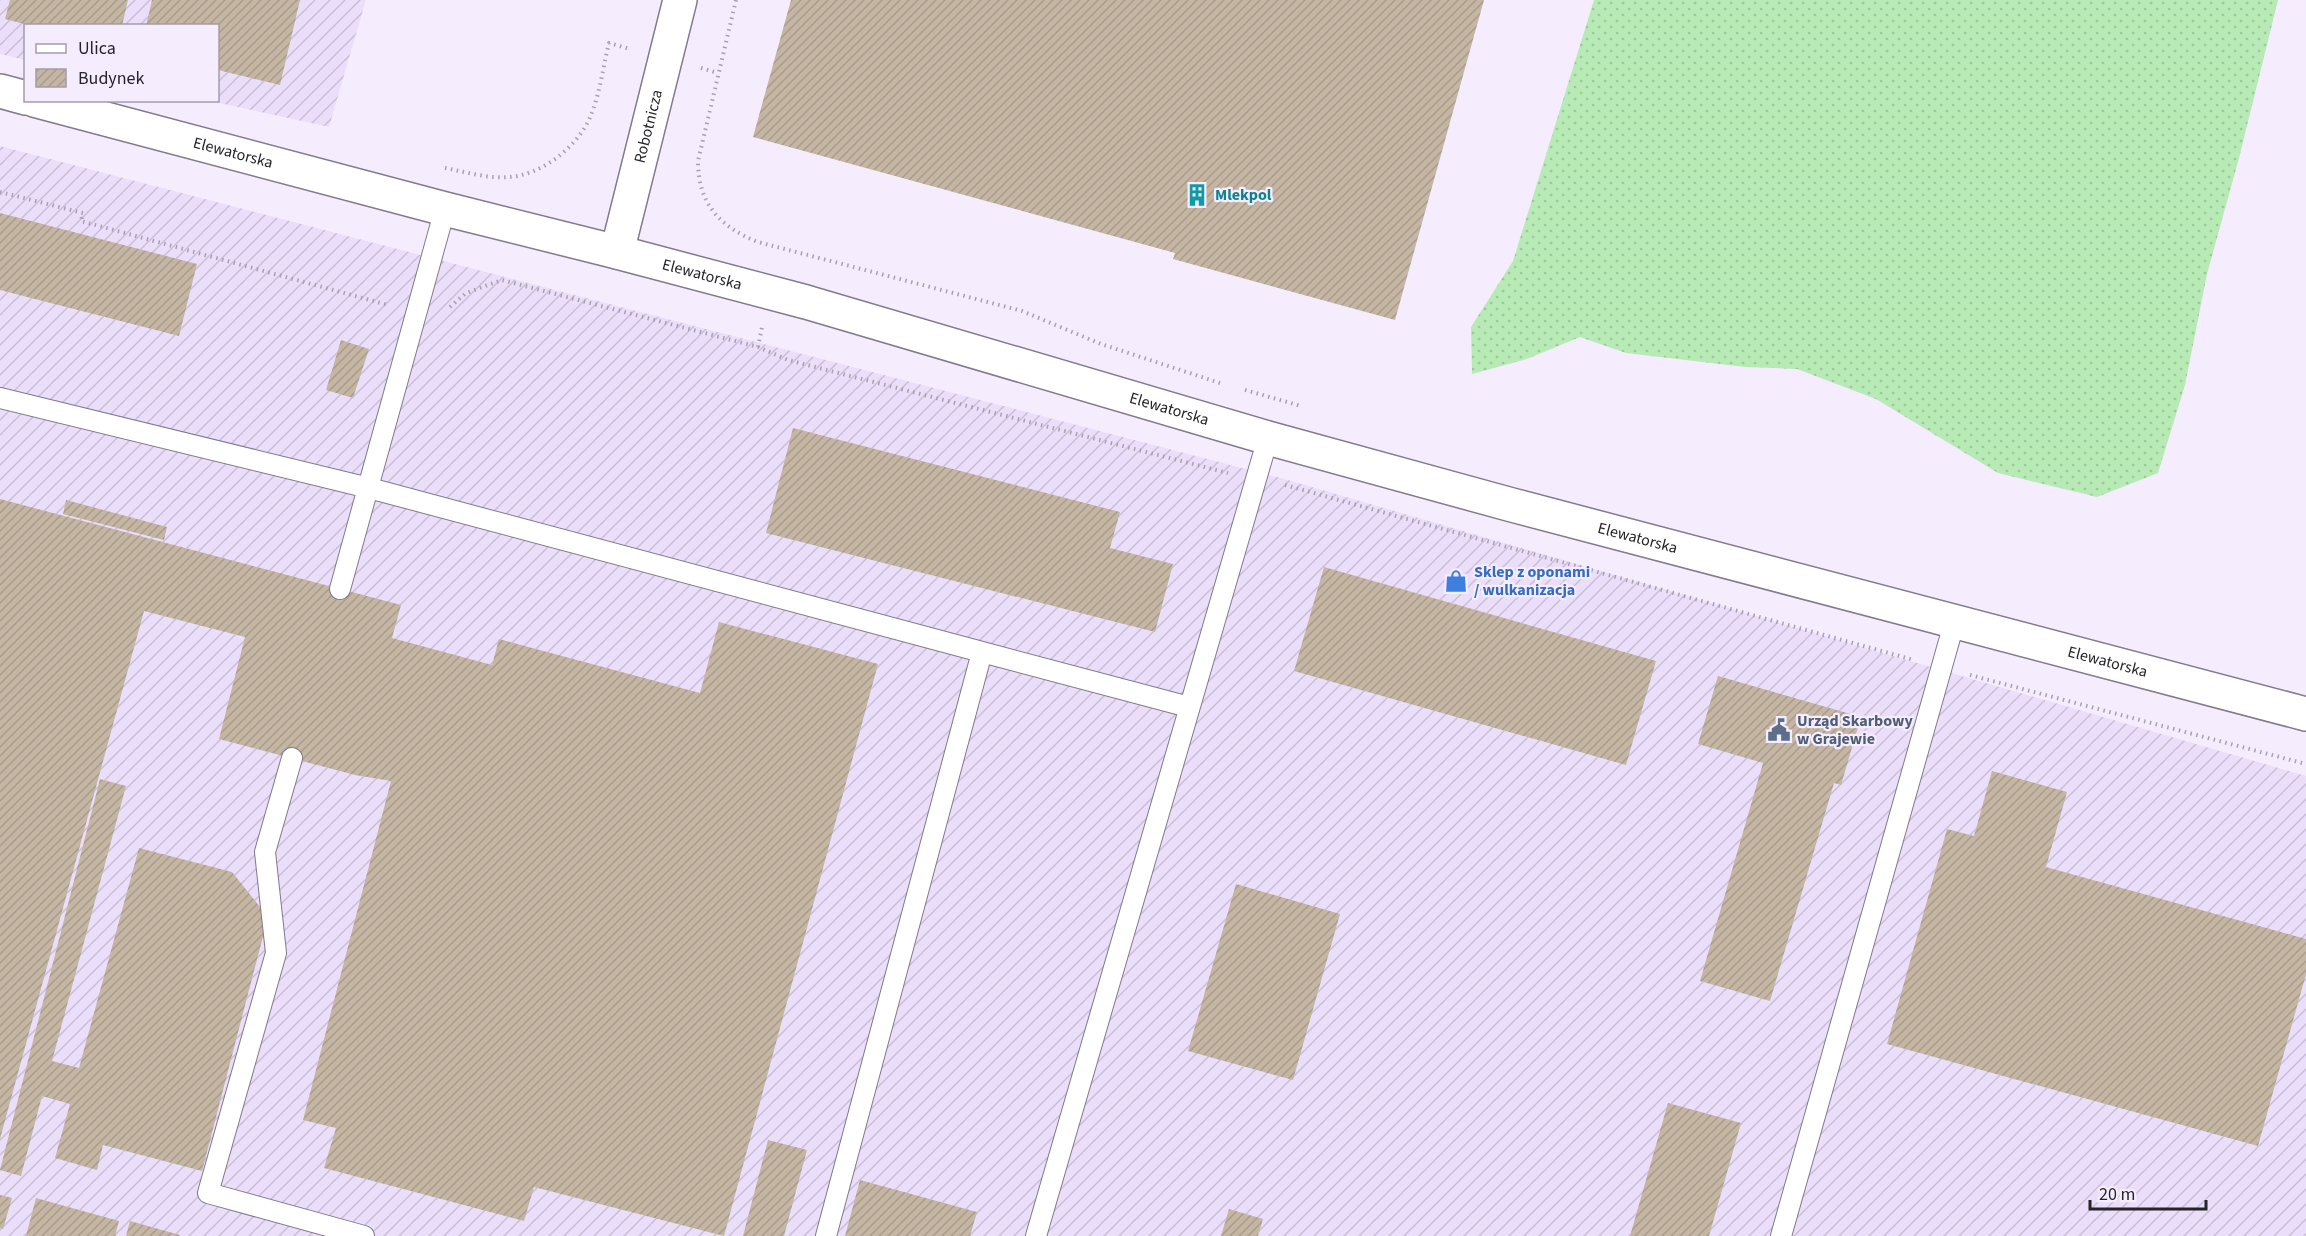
<svg xmlns="http://www.w3.org/2000/svg" width="2306" height="1236" font-family="'Source Sans 3',sans-serif">
	<style>
		.industrial { fill: url(#industrial-furrows) }
		.grass { fill: url(#grass-dots) }
		.building { fill: url(#building-hatch) }
		.lines { fill: none; stroke-linecap: round; stroke-linejoin: round }
		.lane-casing { stroke: #82798d; stroke-width: 22 }
		.street-casing { stroke: #82798d; stroke-width: 36 }
		.secondary-casing { stroke: #82798d; stroke-width: 36 }
		.path { stroke: #a7a1ae; stroke-width: 4; stroke-dasharray: 1.5 4.5; stroke-linecap: butt }
		.lane { stroke: #fff; stroke-width: 20 }
		.street { stroke: #fff; stroke-width: 33 }
		.secondary { stroke: #fff; stroke-width: 33 }
		.labels { text-anchor: middle; dominant-baseline: central; stroke-width: 4.5; stroke-linejoin: round; paint-order: stroke }
		.street-label { font-size: 16px; fill: #27232b; stroke: #f5edfe }
		.culture-label { font-size: 16px; font-weight: bold; fill: #0d838f; stroke: #f5edfe; text-anchor: start }
		.shop-label { font-size: 16px; font-weight: bold; fill: #366cbe; stroke: #f5edfe; text-anchor: start }
		.service-label { font-size: 16px; font-weight: bold; fill: #4e5e75; stroke: #f5edfe; text-anchor: start }
	</style>
	<defs>
		<pattern id="industrial-furrows" width="10" height="10" patternUnits="userSpaceOnUse" patternTransform="scale(1.5)"><rect width="10" height="10" fill="#ebdefa"/><path d="M-1 1l2-2M0 10L10 0M9 11l2-2" fill="none" stroke="#cabed6"/></pattern>
		<pattern id="grass-dots" width="8" height="8" patternUnits="userSpaceOnUse" patternTransform="scale(1.5)"><rect width="8" height="8" fill="#b7eab4"/><path d="M2 2h.1M6 6h.1" fill="none" stroke="#9dc89b" stroke-width="1.8" stroke-linecap="round"/></pattern>
		<pattern id="building-hatch" width="6" height="6" patternUnits="userSpaceOnUse" patternTransform="scale(1.5)"><rect width="6" height="6" fill="#c5b6a3"/><path d="M-1 1l2-2M0 6l6-6M5 7l2-2" fill="none" stroke="#a99c8c"/></pattern>
	</defs>
	<rect width="100%" height="100%" fill="#f5edfe"/>
	<path class="industrial" d="M0,0H366L329,127L210,101L218,100V26H26L25,60L0,54Z
		M0,146L1281,478L2306,776V1236H0Z"/>
	<path class="grass" d="M1594,0H2278L2239,158L2207,274L2185,385L2158,473L2097,497L1998,473L1876,399L1797,369L1745,367L1626,353L1580,337L1527,359L1472,374L1471,327L1513,261Z"/>
	<path class="building" d="M10,0H128L122,26H32L5,19Z
		M152,0H300L280,85L218,70V26H146Z
		M791,0H1484L1395,320L1173,259L1175,253L753,137Z
		M0,213L197,264L179,336L0,290Z
		M341,340L369,349L353,398L326,390Z
		M793,428L1120,512L1110,548L1173,564L1155,632L766,533Z
		M0,499L401,605L392,638L492,665L499,639L700,693L719,622L878,664L724,1236L534,1187L524,1221L324,1168L336,1128L303,1120L391,781L355,775L219,739L245,637L144,611L0,1139Z
		M66,500L167,527L164,540L63,514Z
		M1324,567L1656,661L1626,765L1294,671Z
		M1718,676L1861,717L1841,785L1834,783L1770,1001L1700,981L1763,763L1698,744Z
		M1992,771L2067,792L2046,867L2306,939V974L2258,1146L1887,1044L1947,829L1974,836Z
		M100,779L126,786L52,1061L79,1068L139,848L232,872L268,917L202,1171L103,1145L97,1170L55,1158L70,1104L42,1096L21,1176L0,1170Z
		M1236,884L1340,914L1293,1080L1188,1051Z
		M1668,1103L1741,1123L1709,1236H1630Z
		M768,1140L807,1150L784,1236H743Z
		M860,1180L977,1212L970,1236H845Z
		M0,1195L12,1198L3,1229L0,1228Z
		M36,1198L119,1221L115,1236H26Z
		M1229,1209L1263,1219L1258,1236H1221Z
		M130,1221L180,1235V1236H126Z"/>
	<g class="lines">
		<g class="lane-casing">
			<path id="lane" d="M0,398L369,488L982,652L826,1236
				M340,589L445,209
				M982,652L1189,707
				M292,758L265,852L276,953L208,1193L364,1236
				M1036,1236L1268,438
				M1781,1236L1955,620"/>
		</g>
		<g class="street-casing">
			<g id="street">
				<path id="s1" d="M617,252L806,302L1268,438L1512,505L2306,714"/>
			</g>
		</g>
		<g class="secondary-casing">
			<g id="secondary">
				<path d="M0,91L26,98"/>
				<path id="s2" d="M34,100L445,209L617,252L680,0"/>
			</g>
		</g>
		<path class="path" d="M736,0L698,161C698,204 720,227 758,242L1022,311L1101,344L1223,384
			M701,68L718,73
			M445,168C466,172 488,179 509,177C542,175 579,146 591,115C600,93 603,67 609,43L630,49
			M0,192L83,213L81,221L388,305
			M450,307L466,293L502,280L758,347L788,360L1228,473
			M758,347L762,327
			M1245,390L1301,406
			M1285,485L1914,660
			M1970,675L2306,764"/>
		<use href="#lane" class="lane"/>
		<use href="#street" class="street"/>
		<use href="#secondary" class="secondary"/>
	</g>
	<defs>
		<g id="building-bare" transform="scale(1.8)"><path d="M-4-6H4V6H1V3H-1V6H-4ZM-2.5-4.3h1.7v1.8h-1.7ZM.8-4.3h1.7v1.8H.8ZM-2.5-1h1.7V.8h-1.7ZM.8-1h1.7V.8H.8Z" fill="#0f9aa8" stroke="#f5edfe" stroke-width="2.5" paint-order="stroke"/></g>
		<g id="shop-bare" transform="scale(1.8)"><path d="M-5-2.5h2.3a2.7 3.5 0 0 1 5.4 0H5L5.5 6h-11ZM-1.5-2.5h3a1.5 2.3 0 0 0-3 0Z" fill="#3f7fe0" stroke="#f5edfe" stroke-width="2.5" paint-order="stroke"/></g>
		<g id="civic-bare" transform="scale(1.8)"><path d="M-.6-6.5H3V-4.5H.6V-3L4-1V1h2V6H-6V1h2V-1L-.6-3ZM-1.2 2.5V6h2.4V2.5Z" fill="#5c6f8a" stroke="#f5edfe" stroke-width="2.5" paint-order="stroke"/></g>
	</defs>
	<g fill-rule="evenodd">
		<use href="#building-bare" x="1197" y="195"/>
		<use href="#shop-bare" x="1456" y="581"/>
		<use href="#civic-bare" x="1779" y="730"/>
	</g>
	<g class="labels">
		<g class="street-label">
			<text stroke="none"><textPath href="#s2" startOffset="732">Robotnicza</textPath></text>
			<text stroke="none"><textPath href="#s2" startOffset="206">Elewatorska</textPath></text>
			<text stroke="none"><textPath href="#s1" startOffset="88">Elewatorska</textPath></text>
			<text stroke="none"><textPath href="#s1" startOffset="574">Elewatorska</textPath></text>
			<text stroke="none"><textPath href="#s1" startOffset="1060">Elewatorska</textPath></text>
			<text stroke="none"><textPath href="#s1" startOffset="1546">Elewatorska</textPath></text>
		</g>
		<g class="culture-label">
			<text x="1215" y="195">Mlekpol</text>
		</g>
		<g class="shop-label">
			<text x="1474" y="572">Sklep z oponami<tspan x="1474" dy="18">/ wulkanizacja</tspan></text>
		</g>
		<g class="service-label">
			<text x="1797" y="721">Urząd Skarbowy<tspan x="1797" dy="18">w Grajewie</tspan></text>
		</g>
	</g>
	<rect x="24" y="24" width="195" height="78" fill="#f5edfe" stroke="#a39caa" stroke-width="1.5"/>
	<rect x="36" y="44" width="30" height="9" fill="#ffffff" stroke="#a39caa" stroke-width="1.5"/>
	<text x="78" y="54" font-size="18" fill="#27232b">Ulica</text>
	<rect x="36" y="69" width="30" height="18" fill="url(#building-hatch)" stroke="#a39caa" stroke-width="1.5"/>
	<text x="78" y="84" font-size="18" fill="#27232b">Budynek</text>
	<path d="M2090 1200v9h116v-9" fill="none" stroke="#27232b" stroke-width="3"/>
	<text x="2099" y="1200" font-size="18" fill="#27232b" stroke="#f5edfe" stroke-width="4.5" paint-order="stroke">20 m</text>
</svg>
